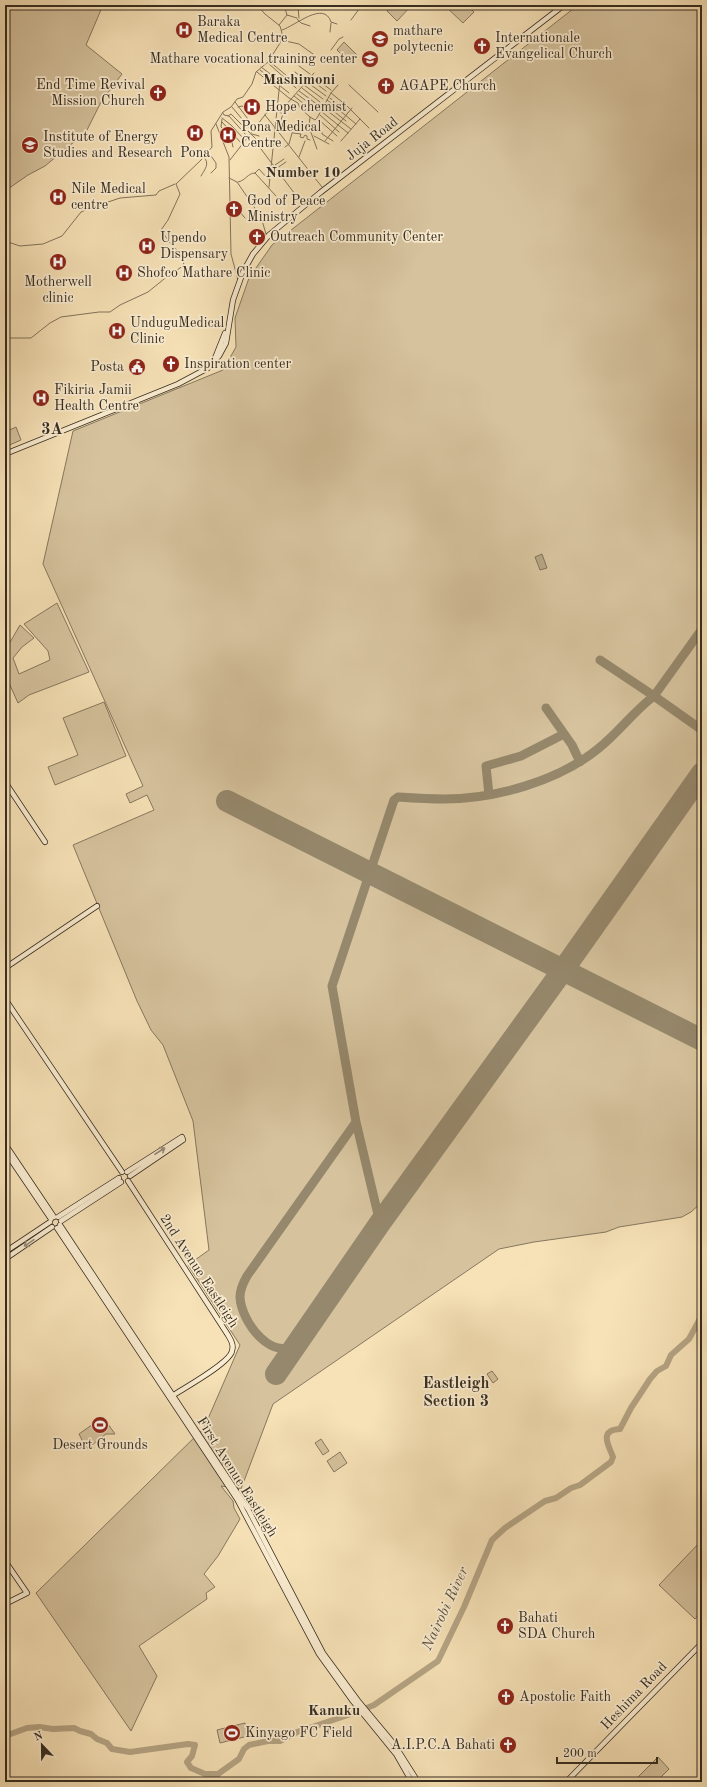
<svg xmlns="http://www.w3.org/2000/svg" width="707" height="1787" font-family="'Old Standard TT',serif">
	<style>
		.green { fill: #d6c39e; stroke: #867860 }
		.water { fill: #b5a484; stroke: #82745c }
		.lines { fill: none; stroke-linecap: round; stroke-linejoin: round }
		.stream { stroke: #82745c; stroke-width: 1 }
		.river { stroke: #b5a484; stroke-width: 6 }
		.taxiway { stroke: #96886c; stroke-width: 9 }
		.runway { stroke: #96886c; stroke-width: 22 }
		.secondary-casing { stroke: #362d21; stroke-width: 6 }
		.secondary { stroke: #faecd0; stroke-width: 4.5 }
		.oneway { stroke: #988c78 }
		.labels { text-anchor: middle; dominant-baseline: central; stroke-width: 3.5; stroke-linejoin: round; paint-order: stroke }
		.poi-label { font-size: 14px; fill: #362d21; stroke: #faecd0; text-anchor: start }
		.street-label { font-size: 14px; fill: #362d21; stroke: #faecd0 }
		.neighbourhood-label { font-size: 15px; font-weight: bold; fill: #362d21; stroke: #faecd0 }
		.water-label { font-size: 15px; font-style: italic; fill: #5c513f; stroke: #faecd0 }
		.quarter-label { font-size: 16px; font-weight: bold; fill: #362d21; stroke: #faecd0 }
	</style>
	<rect width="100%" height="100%" fill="#f7e2b7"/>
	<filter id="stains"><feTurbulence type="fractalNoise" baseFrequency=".005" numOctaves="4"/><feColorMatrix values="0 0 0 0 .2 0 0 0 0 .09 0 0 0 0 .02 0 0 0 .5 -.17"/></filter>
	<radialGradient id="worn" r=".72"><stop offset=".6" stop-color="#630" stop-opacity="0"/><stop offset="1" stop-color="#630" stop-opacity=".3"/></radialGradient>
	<path class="green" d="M5,5H103L86,45L122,74L101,102L86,132L45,166L28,175L5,191Z
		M392,5H412L397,21L387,11Z
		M444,5H467L474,12L463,23Z
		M578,5H702V1202L691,1212L682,1217L619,1227L606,1232L534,1242L499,1249L273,1404L241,1489L221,1486L233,1501L234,1508L240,1519L218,1556L204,1574L215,1587L206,1593L207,1599L139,1646L157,1676L131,1731L36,1593L204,1428L240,1345L188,1265L209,1250L193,1121L163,1045L151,1030L137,1001L73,845L154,810L147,795L130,803L126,794L143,786L43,564L73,431L223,370L236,347L235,318L249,278L272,245Z
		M344,42L357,55L350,63L337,50Z
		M16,427L21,440L5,447V432Z
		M57,603L89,672L29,695L18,703L5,674V651L20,625L34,638L22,647L13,658L19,674L50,660L48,651L24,624Z
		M104,702L126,756L55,785L48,767L78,755L63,718Z
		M492,1371L498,1379L493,1383L487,1374Z
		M103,1417L115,1434H106L92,1445L94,1448H86L79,1434Z
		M321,1439L329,1451L323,1455L315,1443Z
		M340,1452L347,1463L334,1472L327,1461Z
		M701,1541L702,1611L695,1619L659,1585Z
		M245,1723L248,1736L220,1743L217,1730Z
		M658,1757L669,1769L656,1782H633Z"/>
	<path class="water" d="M542,554L547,568L540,570L535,557Z"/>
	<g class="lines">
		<path class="stream" d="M271,6V5
			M298,7L299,18
			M287,15L297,18
			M297,19L301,23L310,26
			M351,20L362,5
			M279,25L287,15L284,5
			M282,30C295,26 324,0 331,22L337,24
			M330,32L331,23
			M281,40L299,44L313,54
			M331,50L339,39L343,37
			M269,61L299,86
			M268,63L296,88
			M299,66L310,74
			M261,67L280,81L269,187
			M260,70L289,93
			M257,72L289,98L298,103L300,108L310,117L309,127L317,149
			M295,72L305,80
			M312,76L331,90
			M310,79L326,91
			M307,82L326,96
			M304,85L323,99
			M349,85L378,112
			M302,88L320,102
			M299,91L318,105
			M331,93L347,106L369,128
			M297,94L317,109
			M294,96L313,111
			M330,98L347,112
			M327,100L356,124
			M235,102L254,127
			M326,105L346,121
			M232,107L252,131
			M238,107L242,106L245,108L252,102L256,103
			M272,108L283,114L280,123L284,130L289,128
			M325,109L351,129
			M322,112L348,133
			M223,113L224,115L229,116L246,135
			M265,115L322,187
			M320,115L339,132
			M228,116L231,114L250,133
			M310,117L315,120L317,118L331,93L338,85
			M222,118L231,125L243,138
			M222,119L221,127L231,137
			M318,119L337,136
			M222,122L242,144
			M309,123L322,132V134L333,141
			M216,124L229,157L231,254L238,280
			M293,133L301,134L300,137L303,138L305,135L307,136V139L310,140
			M221,134L226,138H231L233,147
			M251,134L260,143L258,145L301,202
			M252,134L259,136
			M314,136L329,144
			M325,141L352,108
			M341,141L360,119
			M289,144L294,126
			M285,147L289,144
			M208,152L216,163V168L211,173
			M299,157L305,141
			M230,160L268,111L271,108L285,106L314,73
			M275,165L284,159
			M277,168L286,162
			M255,173L259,169L268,179
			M282,173L291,169
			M201,176C205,169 210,164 204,157
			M229,178L237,182L261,217L266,234
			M238,182C245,181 248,173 255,173L276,196
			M231,202L233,204L245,218
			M5,241L20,246L43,244L62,236L81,212L90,208L120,198L156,195L159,191L175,184
			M5,338H31L50,323L61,317L99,312H110L120,305L148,292L169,275L183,266L185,258L170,243L161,230L168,220L180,194L176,184L201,160L212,147L211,131L223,112L231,107L237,99L243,97L252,84L256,72L268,62L280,43L282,33L280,26L265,14L257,5"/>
		<path class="river" d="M5,1736L27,1728L39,1727L53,1729L74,1728L80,1731L91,1734L97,1739L107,1743L112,1749L130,1752L188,1744L195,1745L192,1756L187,1762L191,1768L205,1774H218L239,1759L244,1749L249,1745L268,1741H280L297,1732L357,1712L374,1705L438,1661L464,1607L492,1540L505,1528L545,1501L556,1498L571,1488L580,1485L611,1462L613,1457C609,1446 598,1430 620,1429L631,1408L650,1379L657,1371L666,1366L671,1355L689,1339L702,1315"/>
		<path class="taxiway" d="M702,629L654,696L702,730
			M546,708L572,745L580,762
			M489,795L486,766L521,756L564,734
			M380,1223L356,1122L332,986L394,800L398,797C413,798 429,799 444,799C495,799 559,781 599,748C619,732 634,711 654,696L600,660
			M300,1341C274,1366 241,1322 240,1297C240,1289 243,1283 247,1276L356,1122"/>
		<path class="runway" d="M227,801L702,1040
			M276,1374L380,1223L563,970L702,773"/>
		<g class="secondary-casing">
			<path id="secondary" d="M215,358L225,333
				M5,454L178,384L208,368L219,356L226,343L233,300L243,272L253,254L269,235L321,192L564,5
				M5,782L45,842
				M5,968L97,906
				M5,999L122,1172
				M5,1144L54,1217
				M5,1151L51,1219
				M127,1172L182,1137L183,1140L130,1176
				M128,1181L228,1335C231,1340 234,1345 232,1351C230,1363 184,1388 172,1396
				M58,1217L119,1178
				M61,1221L121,1182
				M60,1225L248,1509L323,1653L359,1702L394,1744L418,1782
				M57,1228L237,1499L319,1654L352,1700L396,1754L412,1782
				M5,1252L50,1222
				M5,1259L52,1227
				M5,1561L27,1593L5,1604
				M566,1782L702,1643"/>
		</g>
		<use href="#secondary" class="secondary"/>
	</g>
	<defs><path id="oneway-shaft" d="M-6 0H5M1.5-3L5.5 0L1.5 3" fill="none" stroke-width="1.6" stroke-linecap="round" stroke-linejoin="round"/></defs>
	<g class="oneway">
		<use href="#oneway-shaft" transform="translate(160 1151) rotate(-33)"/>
		<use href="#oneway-shaft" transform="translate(29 1243) rotate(146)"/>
	</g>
	<defs>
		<g id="hospital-disc" transform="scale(0.9)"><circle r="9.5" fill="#8f2418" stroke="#faecd0"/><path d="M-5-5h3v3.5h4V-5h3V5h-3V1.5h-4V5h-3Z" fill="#fff"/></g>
		<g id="university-disc" transform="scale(0.9)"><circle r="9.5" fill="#8f2418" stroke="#faecd0"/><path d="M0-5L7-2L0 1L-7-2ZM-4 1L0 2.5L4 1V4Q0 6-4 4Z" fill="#fff"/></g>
		<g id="church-disc" transform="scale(0.9)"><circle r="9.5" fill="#8f2418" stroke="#faecd0"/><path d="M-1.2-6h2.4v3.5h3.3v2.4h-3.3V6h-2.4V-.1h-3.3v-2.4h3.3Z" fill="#fff"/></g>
		<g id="civic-disc" transform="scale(0.9)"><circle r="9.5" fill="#8f2418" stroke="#faecd0"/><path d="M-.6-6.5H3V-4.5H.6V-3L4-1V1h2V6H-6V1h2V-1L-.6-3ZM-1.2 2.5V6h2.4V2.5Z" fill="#fff"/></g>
		<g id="stadium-disc" transform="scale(0.9)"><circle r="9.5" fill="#8f2418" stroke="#faecd0"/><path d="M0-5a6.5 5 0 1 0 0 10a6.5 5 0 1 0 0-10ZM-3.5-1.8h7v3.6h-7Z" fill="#fff"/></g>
	</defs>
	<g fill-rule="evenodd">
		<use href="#hospital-disc" x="184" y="30"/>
		<use href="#university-disc" x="380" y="39"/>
		<use href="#church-disc" x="482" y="46"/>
		<use href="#university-disc" x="370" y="59"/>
		<use href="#church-disc" x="386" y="86"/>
		<use href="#church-disc" x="158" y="93"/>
		<use href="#hospital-disc" x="252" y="107"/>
		<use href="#hospital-disc" x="195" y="133"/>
		<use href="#hospital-disc" x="228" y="135"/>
		<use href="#university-disc" x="30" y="145"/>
		<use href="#hospital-disc" x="58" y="197"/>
		<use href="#church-disc" x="234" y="209"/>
		<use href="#church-disc" x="257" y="237"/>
		<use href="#hospital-disc" x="147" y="246"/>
		<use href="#hospital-disc" x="58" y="262"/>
		<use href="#hospital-disc" x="124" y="273"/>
		<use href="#hospital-disc" x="117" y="331"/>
		<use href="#church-disc" x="171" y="364"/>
		<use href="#civic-disc" x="137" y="367"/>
		<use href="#hospital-disc" x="41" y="398"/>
		<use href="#stadium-disc" x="100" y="1425"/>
		<use href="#church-disc" x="505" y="1626"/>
		<use href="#church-disc" x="506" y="1697"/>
		<use href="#stadium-disc" x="232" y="1733"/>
		<use href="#church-disc" x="508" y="1745"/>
	</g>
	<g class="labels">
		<g class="poi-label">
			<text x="197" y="22">Baraka<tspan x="197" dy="16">Medical Centre</tspan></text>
			<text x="393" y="31">mathare<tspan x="393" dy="16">polytecnic</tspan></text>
			<text x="495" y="38">Internationale<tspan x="495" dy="16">Evangelical Church</tspan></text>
			<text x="357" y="59" text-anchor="end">Mathare vocational training center</text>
			<text x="145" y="85" text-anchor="end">End Time Revival<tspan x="145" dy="16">Mission Church</tspan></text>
			<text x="399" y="86">AGAPE Church</text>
			<text x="265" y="107">Hope chemist</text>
			<text x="241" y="127">Pona Medical<tspan x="241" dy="16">Centre</tspan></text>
			<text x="43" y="137">Institute of Energy<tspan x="43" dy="16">Studies and Research</tspan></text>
			<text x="195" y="153" text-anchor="middle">Pona</text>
			<text x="71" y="189">Nile Medical<tspan x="71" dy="16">centre</tspan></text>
			<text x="247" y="201">God of Peace<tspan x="247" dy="16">Ministry</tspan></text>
			<text x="270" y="237">Outreach Community Center</text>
			<text x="160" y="238">Upendo<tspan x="160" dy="16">Dispensary</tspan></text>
			<text x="137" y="273">Shofco Mathare Clinic</text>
			<text x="58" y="282" text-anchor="middle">Motherwell<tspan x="58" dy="16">clinic</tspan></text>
			<text x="130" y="323">UnduguMedical<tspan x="130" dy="16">Clinic</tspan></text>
			<text x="184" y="364">Inspiration center</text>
			<text x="124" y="367" text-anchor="end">Posta</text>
			<text x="54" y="390">Fikiria Jamii<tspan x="54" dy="16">Health Centre</tspan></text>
			<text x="100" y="1445" text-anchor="middle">Desert Grounds</text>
			<text x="518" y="1618">Bahati<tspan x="518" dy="16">SDA Church</tspan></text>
			<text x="519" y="1697">Apostolic Faith</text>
			<text x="245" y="1733">Kinyago FC Field</text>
			<text x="495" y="1745" text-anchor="end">A.I.P.C.A Bahati</text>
		</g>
		<g class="street-label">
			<text transform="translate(372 139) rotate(-38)">Juja Road</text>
			<text transform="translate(199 1271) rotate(57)">2nd Avenue Eastleigh</text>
			<text transform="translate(237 1477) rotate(58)">First Avenue Eastleigh</text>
			<text transform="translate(634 1696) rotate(-46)">Heshima Road</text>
		</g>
		<g class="neighbourhood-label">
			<text x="299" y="80">Mashimoni</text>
			<text x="303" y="173">Number 10</text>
			<text x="334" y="1711">Kanuku</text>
		</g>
		<g class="water-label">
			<text transform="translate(446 1609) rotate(-65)">Nairobi River</text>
		</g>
		<g class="quarter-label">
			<text x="52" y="430">3A</text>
			<text x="456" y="1384">Eastleigh<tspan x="456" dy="18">Section 3</tspan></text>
		</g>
	</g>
	<rect width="707" height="1787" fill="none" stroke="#f7e2b7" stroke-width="20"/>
	<rect x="6" y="6" width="695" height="1775" fill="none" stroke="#362d21" stroke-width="2"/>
	<rect x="10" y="10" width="687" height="1767" fill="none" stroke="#362d21"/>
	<g transform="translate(42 1745) rotate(338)" stroke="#faecd0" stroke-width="3" paint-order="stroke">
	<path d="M0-3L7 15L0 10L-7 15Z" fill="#362d21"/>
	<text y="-6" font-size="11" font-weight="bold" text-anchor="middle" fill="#362d21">N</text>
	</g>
	<path d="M557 1757v6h100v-6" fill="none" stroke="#362d21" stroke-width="2"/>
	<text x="563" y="1757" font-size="12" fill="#362d21" stroke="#faecd0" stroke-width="3" paint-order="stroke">200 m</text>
	<rect width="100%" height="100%" filter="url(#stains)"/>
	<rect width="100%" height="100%" fill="url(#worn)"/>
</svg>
